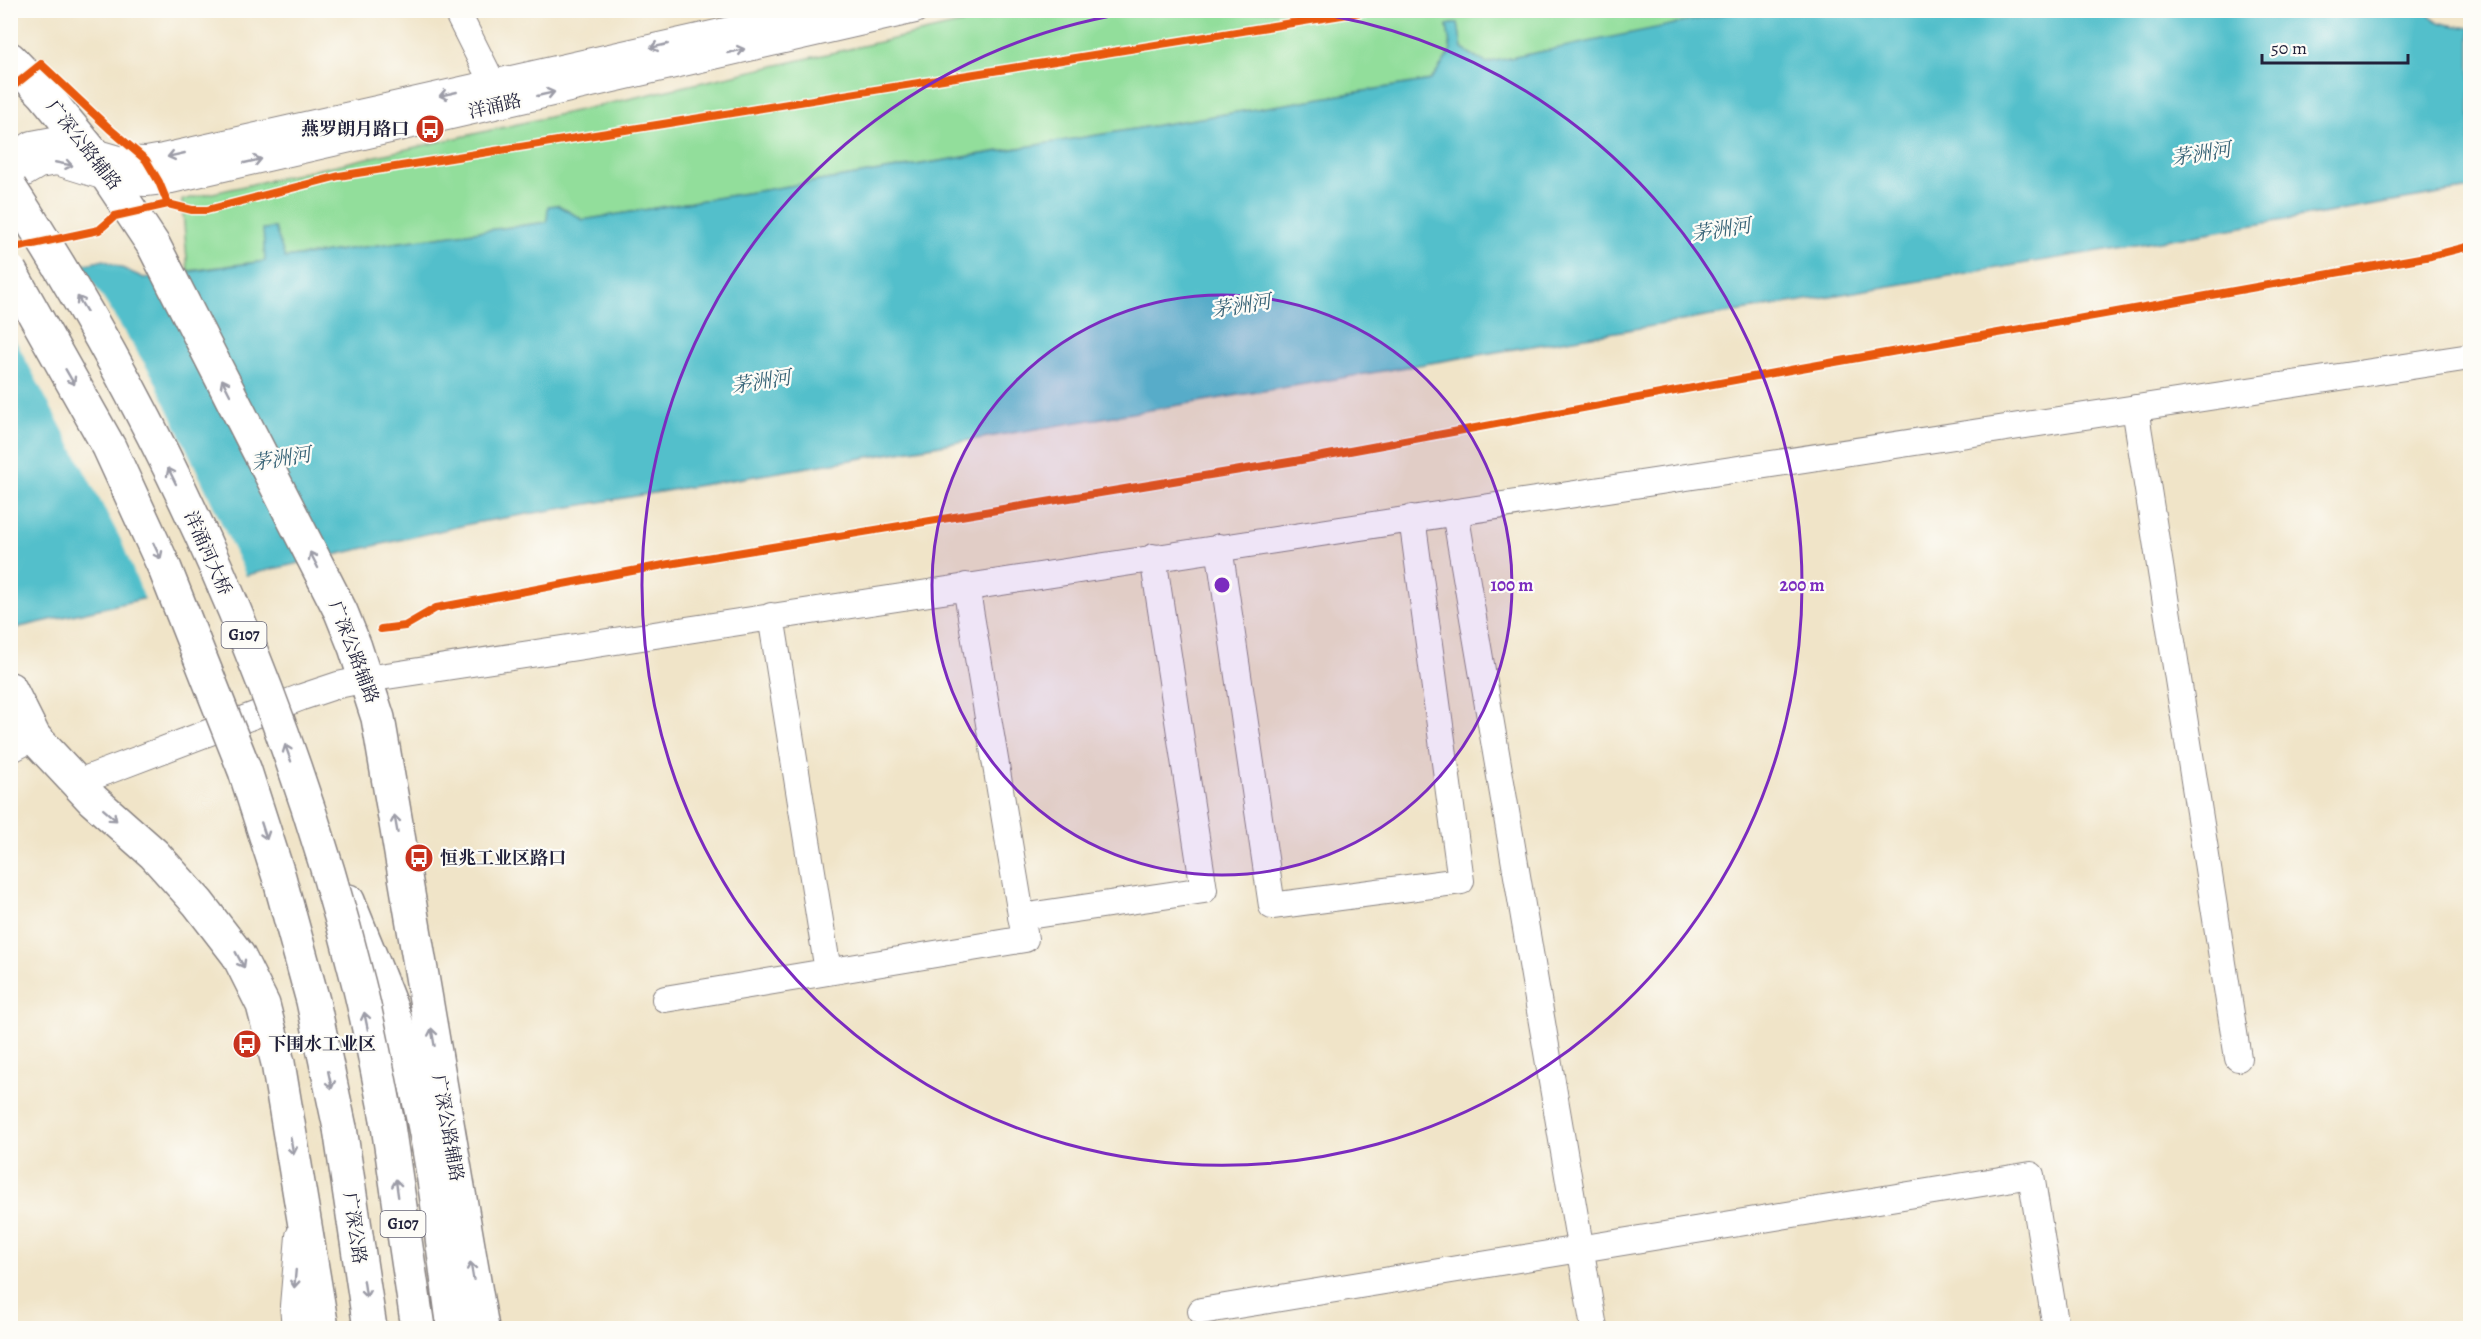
<svg xmlns="http://www.w3.org/2000/svg" width="2481" height="1339" font-family="Alegreya,'Noto Serif SC',serif">
	<style>
		.green { fill: #92de9b; stroke: #5a806b; stroke-width: 1.5 }
		.water { fill: #52bfcb; stroke: #3a7083; stroke-width: 1.5 }
		.pier { fill: #f0e4c8 }
		.lines { fill: none; stroke-linecap: round; stroke-linejoin: round }
		.minor-casing { stroke: #898382; stroke-width: 28 }
		.major-casing { stroke: #898382; stroke-width: 36 }
		.highway-casing { stroke: #898382; stroke-width: 36 }
		.minor { stroke: #fff; stroke-width: 26 }
		.major { stroke: #fff; stroke-width: 33 }
		.highway { stroke: #fff; stroke-width: 33 }
		.highway-bridge-casing { stroke: #898382; stroke-width: 36; stroke-linecap: butt }
		.highway-bridge { stroke: #fff; stroke-width: 33 }
		.cycleway-casing { stroke: #fdfcf7; stroke-width: 11 }
		.cycleway { stroke: #e8590c; stroke-width: 8 }
		.oneway { stroke: #9c9ca7 }
		.ring { fill: none; stroke: #7b2cbf; stroke-width: 3 }
		.labels { text-anchor: middle; dominant-baseline: central; stroke-width: 4.5; stroke-linejoin: round; paint-order: stroke }
		.shield { fill: #fdfcf7; stroke: #646373; stroke-width: 1.5 }
		.shield-label { font-size: 16px; font-weight: bold; fill: #22223b }
		.street-label { font-size: 18px; fill: #22223b; stroke: #fdfcf7 }
		.poi-label { font-size: 18px; font-weight: bold; fill: #22223b; stroke: #fdfcf7; text-anchor: start }
		.water-label { font-size: 20px; font-style: italic; fill: #356175; stroke: #fdfcf7 }
		.centre { fill: #7b2cbf; stroke: #fdfcf7; stroke-width: 3 }
		.ring-label { font-size: 18px; text-anchor: middle; font-weight: bold; fill: #7b2cbf; stroke: #fdfcf7; stroke-width: 4.5; stroke-linejoin: round; paint-order: stroke }
	</style>
	<rect width="100%" height="100%" fill="#fdfcf7"/>
	<filter id="ink" filterUnits="userSpaceOnUse"><feTurbulence type="fractalNoise" baseFrequency=".0167" numOctaves="2"/><feDisplacementMap in="SourceGraphic" scale="12" xChannelSelector="R" yChannelSelector="G"/><feConvolveMatrix kernelMatrix="1 2 1 2 8 2 1 2 1" color-interpolation-filters="sRGB"/></filter>
	<filter id="wash" filterUnits="userSpaceOnUse"><feTurbulence type="fractalNoise" baseFrequency=".008" numOctaves="4" result="noise"/><feDisplacementMap in="SourceGraphic" scale="24" xChannelSelector="R" yChannelSelector="G"/><feGaussianBlur stdDeviation="1.35" result="paint"/><feColorMatrix in="noise" values="0 0 0 0 0 0 0 0 0 0 0 0 0 0 0 0 0 1.4 0 .05"/><feComposite in="paint" operator="in"/></filter>
	<g filter="url(#wash)">
		<rect width="100%" height="100%" fill="#f0e4c8"/>
		<path class="green" d="M1017,11H1743L1486,63L1462,49L1458,23L1447,25L1451,51L1431,80L583,220L558,205L549,206L548,222L284,258L275,228L264,229L265,261L188,271L182,200Z"/>
		<path class="water" d="M1743,10H2426C2432,26 2456,25 2470,28V189L474,523L11,629L10,281L104,260L144,278L265,261L263,229L275,228L285,258L547,222L548,206L558,205L583,220L1431,80L1451,51L1447,25L1458,23L1462,49L1486,63Z"/>
		<path class="pier" d="M80,262L153,377L247,578L146,602L120,538L10,330V278Z"/>
	</g>
	<g filter="url(#ink)">
		<g class="lines">
			<g class="minor-casing">
				<path id="minor" d="M456,10L493,84
					M10,158L32,144L53,140L118,159L146,160L163,157L819,10
					M10,182L39,165L57,162L121,182L146,183L171,180L915,10
					M2135,408L2238,1058
					M1455,512L1594,1328
					M1219,547L1272,906L1461,881L1412,518
					M771,616L828,971
					M10,750L34,737
					M76,783L302,697L338,685L367,679L2470,357
					M1021,917L1204,890L1153,557
					M665,999L1025,939L966,586
					M1201,1311L2031,1175L2056,1328
					M295,1328L293,1306L299,1236"/>
			</g>
			<g class="major-casing">
				<path id="major" d="M10,59L44,94L90,150L154,246L341,612L355,647L378,718L482,1328
					M10,689L34,737L93,800L154,854L198,903L238,955L263,1005L278,1063L322,1328"/>
			</g>
			<g class="highway-casing">
				<path id="highway" d="M348,901C371,959 397,1016 413,1076C435,1158 442,1245 454,1328
					M387,1119L418,1328
					M340,1128L370,1328"/>
			</g>
			<use href="#minor" class="minor"/>
			<use href="#major" class="major"/>
			<use href="#highway" class="highway"/>
			<g class="highway-bridge-casing">
				<path id="highway-bridge" d="M10,188C169,431 289,703 359,985C370,1029 378,1074 387,1119
					M10,271L109,447L165,569L245,771L279,877L313,1001L340,1128"/>
			</g>
			<use href="#highway-bridge" class="highway-bridge"/>
			<g class="cycleway-casing">
				<path id="cycleway" d="M10,89L41,64L111,130L146,160L159,182L168,204L192,210H207L339,176L1373,10
					M10,249L99,230L115,216L168,204
					M381,629L405,626L436,608L669,564L1301,460L1790,370L2431,256L2470,246"/>
			</g>
			<use href="#cycleway" class="cycleway"/>
		</g>
		<defs><path id="oneway-shaft" d="M-6 0H5M1.5-3L5.5 0L1.5 3" fill="none" stroke-width="1.6" stroke-linecap="round" stroke-linejoin="round" transform="scale(1.5)"/></defs>
		<g class="oneway">
			<use href="#oneway-shaft" transform="translate(659 46) rotate(167)"/>
			<use href="#oneway-shaft" transform="translate(736 51) rotate(-13)"/>
			<use href="#oneway-shaft" transform="translate(448 94) rotate(167)"/>
			<use href="#oneway-shaft" transform="translate(546 94) rotate(-13)"/>
			<use href="#oneway-shaft" transform="translate(176 155) rotate(167)"/>
			<use href="#oneway-shaft" transform="translate(253 161) rotate(-13)"/>
			<use href="#oneway-shaft" transform="translate(64 164) rotate(11)"/>
			<use href="#oneway-shaft" transform="translate(82 304) rotate(-121)"/>
			<use href="#oneway-shaft" transform="translate(70 377) rotate(60)"/>
			<use href="#oneway-shaft" transform="translate(226 387) rotate(-117)"/>
			<use href="#oneway-shaft" transform="translate(172 476) rotate(-116)"/>
			<use href="#oneway-shaft" transform="translate(157 551) rotate(65)"/>
			<use href="#oneway-shaft" transform="translate(314 560) rotate(-117)"/>
			<use href="#oneway-shaft" transform="translate(288 753) rotate(-110)"/>
			<use href="#oneway-shaft" transform="translate(110 815) rotate(41)"/>
			<use href="#oneway-shaft" transform="translate(396 824) rotate(-100)"/>
			<use href="#oneway-shaft" transform="translate(264 831) rotate(72)"/>
			<use href="#oneway-shaft" transform="translate(240 960) rotate(61)"/>
			<use href="#oneway-shaft" transform="translate(366 1021) rotate(-102)"/>
			<use href="#oneway-shaft" transform="translate(433 1037) rotate(-100)"/>
			<use href="#oneway-shaft" transform="translate(330 1080) rotate(78)"/>
			<use href="#oneway-shaft" transform="translate(292 1146) rotate(80)"/>
			<use href="#oneway-shaft" transform="translate(397 1188) rotate(-98)"/>
			<use href="#oneway-shaft" transform="translate(472 1271) rotate(-100)"/>
			<use href="#oneway-shaft" transform="translate(295 1279) rotate(95)"/>
			<use href="#oneway-shaft" transform="translate(365 1289) rotate(82)"/>
		</g>
	</g>
	<circle cx="1222" cy="585" r="290" fill="#7b2cbf" fill-opacity=".12"/>
	<g class="ring">
		<circle cx="1222" cy="585" r="290"/>
		<path d="M1303 11A580 580 0 1 1 1141 11"/>
	</g>
	<defs>
		<g id="bus-disc" transform="scale(1.5)"><circle r="9.5" fill="#c8321e" stroke="#fdfcf7"/><path d="M-5-6H5V4H4V6H2V4H-2V6H-4V4H-5ZM-3.5-4V0h7V-4ZM-3.5 1.2v1.5H-2V1.2ZM2 1.2v1.5H3.5V1.2Z" fill="#fff"/></g>
	</defs>
	<g fill-rule="evenodd">
		<use href="#bus-disc" x="430" y="129"/>
		<use href="#bus-disc" x="419" y="858"/>
		<use href="#bus-disc" x="247" y="1044"/>
	</g>
	<g class="labels">
		<g class="shield">
			<rect x="221.5" y="622" width="45" height="26" rx="4.5"/>
			<rect x="380.5" y="1211" width="45" height="26" rx="4.5"/>
		</g>
		<g class="shield-label">
			<text x="244" y="635">G107</text>
			<text x="403" y="1224">G107</text>
		</g>
		<g class="street-label">
			<text transform="translate(495 106) rotate(-13)">洋涌路</text>
			<text transform="translate(84 145) rotate(52)">广深公路辅路</text>
			<text transform="translate(208 553) rotate(66)">洋涌河大桥</text>
			<text transform="translate(354 652) rotate(69)">广深公路辅路</text>
			<text transform="translate(448 1128) rotate(80)">广深公路辅路</text>
			<text transform="translate(355 1228) rotate(82)">广深公路</text>
		</g>
		<g class="poi-label">
			<text x="409" y="129" text-anchor="end">燕罗朗月路口</text>
			<text x="440" y="858">恒兆工业区路口</text>
			<text x="268" y="1044">下围水工业区</text>
		</g>
		<g class="water-label">
			<text transform="translate(2201 154) rotate(-9)">茅洲河</text>
			<text transform="translate(1721 230) rotate(-9)">茅洲河</text>
			<text transform="translate(1241 306) rotate(-9)">茅洲河</text>
			<text transform="translate(761 382) rotate(-9)">茅洲河</text>
			<text transform="translate(281 459) rotate(-9)">茅洲河</text>
		</g>
	</g>
	<circle cx="1222" cy="585" r="9" class="centre"/>
	<g class="ring-label">
		<text x="1512" y="591">100 m</text>
		<text x="1802" y="591">200 m</text>
	</g>
	<rect width="2481" height="1339" fill="none" stroke="#fdfcf7" stroke-width="36"/>
	<path d="M2262 54v9h146v-9" fill="none" stroke="#22223b" stroke-width="3"/>
	<text x="2271" y="54" font-size="18" fill="#22223b" stroke="#fdfcf7" stroke-width="4.5" paint-order="stroke">50 m</text>
</svg>
